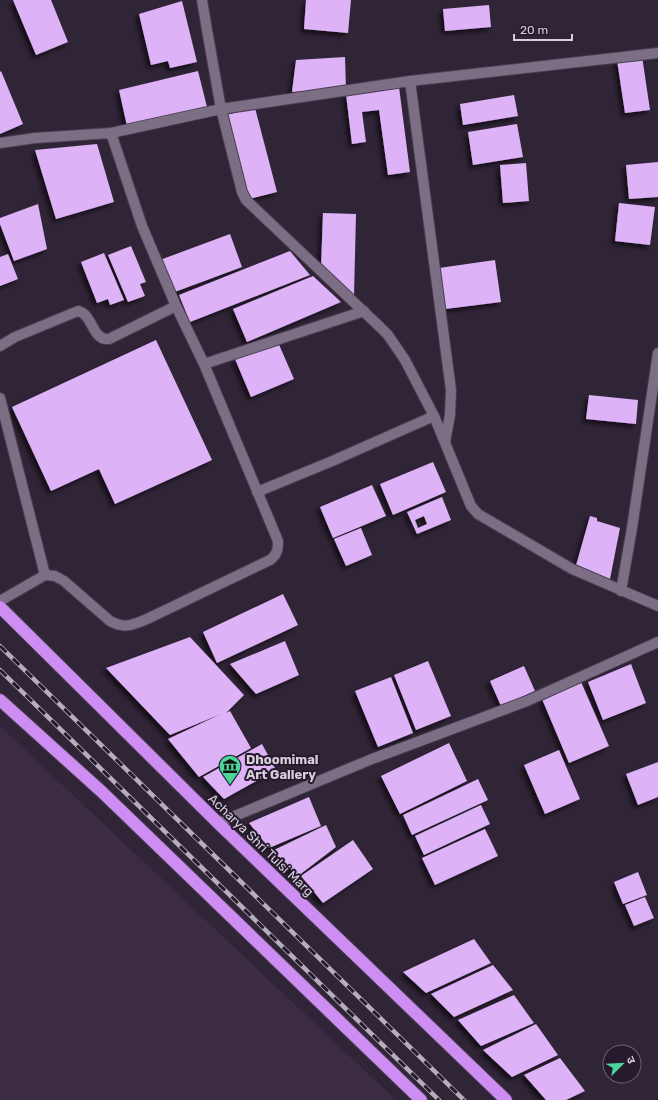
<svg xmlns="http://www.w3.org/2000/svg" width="658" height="1100" font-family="Rubik,'Noto Sans Devanagari',sans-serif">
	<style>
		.built { fill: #3c2b45 }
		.building { fill: #ddb2f7; fill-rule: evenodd; filter: url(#shadow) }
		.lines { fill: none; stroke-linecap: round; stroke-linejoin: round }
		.minor-casing { stroke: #4a3f4f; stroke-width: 12 }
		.highway-casing { stroke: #4a3f4f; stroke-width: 14 }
		.minor { stroke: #7c6e85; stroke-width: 10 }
		.highway { stroke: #cd8df2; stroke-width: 12 }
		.rail-casing { stroke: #b6aebc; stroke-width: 4.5 }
		.rail { stroke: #261a2d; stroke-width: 3; stroke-dasharray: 9; stroke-linecap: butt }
		.labels { text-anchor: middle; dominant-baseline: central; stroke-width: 4; stroke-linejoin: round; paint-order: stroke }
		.poi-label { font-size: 13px; font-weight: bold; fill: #d7cfdc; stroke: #261a2d; text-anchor: start }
		.street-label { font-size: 13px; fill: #d7cfdc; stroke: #261a2d }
	</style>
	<defs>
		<filter id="shadow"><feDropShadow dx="-3.5" dy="3.5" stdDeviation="2" flood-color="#0009"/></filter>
	</defs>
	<rect width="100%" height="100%" fill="#302437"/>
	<path class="built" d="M0,726L396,1100H0Z"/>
	<path class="building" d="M13,0H51L68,42L36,55Z
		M306,0H351L348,33L304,29Z
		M182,1L197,62L170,68L168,61L151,65L139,14Z
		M489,5L491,27L445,31L443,9Z
		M642,56L650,110L625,113L617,60Z
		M345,57L346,89L292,92L296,60Z
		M1,71L23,124L0,134V72Z
		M198,71L207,107L127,126L119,90Z
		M399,87L410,172L388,175L379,110L362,112L366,142L352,144L346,94Z
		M514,95L518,116L463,125L460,104Z
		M255,108L277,192L249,199L226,115Z
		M517,124L523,157L473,165L468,132Z
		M97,144L114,202L56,219L35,150Z
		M658,162V197L629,199L626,165Z
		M526,163L529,201L503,203L500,165Z
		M619,203L655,207L650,245L615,241Z
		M38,204L47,249L14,261L0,224V218Z
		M323,213L356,214L354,295L321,268Z
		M230,234L242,267L172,293L160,260Z
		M131,246L146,282L140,284L145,296L128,302L108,255Z
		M290,251L310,275L190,322L179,295Z
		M104,253L124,300L110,305L108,299L97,303L81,262Z
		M8,254L18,279L0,286V257Z
		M495,260L501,302L445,309L439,268Z
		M313,276L341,302L247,342L233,309Z
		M156,340L212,460L115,504L99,469L51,491L12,407Z
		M277,340L294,379L251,397L235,359Z
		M589,395L638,400L636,424L586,419Z
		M433,462L446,492L393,515L380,484Z
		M372,485L386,516L333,538L320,507Z
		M442,497L451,520L417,534L407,512ZM424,516L427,524L418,528L415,520Z
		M590,516L597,518V521L620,528L610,579L575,569Z
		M361,528L372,555L346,566L334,539Z
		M283,594L298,625L217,663L203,632Z
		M190,637L244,695L226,713L230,711L251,748L199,777L168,739L221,714L170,735L106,668Z
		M285,641L299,675L256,694L230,664Z
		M428,661L451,716L416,730L394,675Z
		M631,664L646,703L603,720L588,682Z
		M524,666L535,691L501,706L490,681Z
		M391,677L413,733L378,747L355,691Z
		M581,682L609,746L569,763L542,699Z
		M449,743L467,781L400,814L381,776Z
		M262,744L276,770L224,799L203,777Z
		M559,750L580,799L545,814L524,765Z
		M658,762V797L638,805L626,774Z
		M478,779L488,800L412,835L403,815Z
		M309,797L321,826L269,848L249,823Z
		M481,805L490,824L424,855L415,836Z
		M326,825L336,847L298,876L272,851Z
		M485,829L498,856L435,885L422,858Z
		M353,840L373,869L323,903L301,876Z
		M638,872L647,895L623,904L614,882Z
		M645,897L654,918L634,926L625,905Z
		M474,939L491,963L426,993L403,972Z
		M493,965L513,990L454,1017L431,994Z
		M514,995L534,1023L481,1046L458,1020Z
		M536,1024L558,1055L512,1077L483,1050Z
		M560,1058L585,1091L566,1100H546L524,1075Z"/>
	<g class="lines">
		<g class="minor-casing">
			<path id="minor" d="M202,0L207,30L221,109L242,192L246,200L380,327L388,335L405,360L434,416L471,506L478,514L572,569L658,606
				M410,81L451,390L450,415L445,442
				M0,143L35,138L111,133L221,109L410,81L658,53
				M0,346L15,337L78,311C93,314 92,341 109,339L176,306
				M204,364L364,311
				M0,398L45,575
				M257,492L330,462L434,416
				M621,591L632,528L658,353
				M0,601L45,575L55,576L64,581L110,621C125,629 132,625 147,619L270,560C277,555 278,550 278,541L204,364L176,306L142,226L111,133
				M218,823L372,759L527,701L658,642"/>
		</g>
		<g class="highway-casing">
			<path id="highway" d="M0,607L218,823L506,1100
				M0,700L102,792L421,1100"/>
		</g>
		<use href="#minor" class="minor"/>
		<use href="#highway" class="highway"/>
		<g class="rail-casing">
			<path id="rail" d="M0,646L464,1100
				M0,670L439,1100"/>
		</g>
		<use href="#rail" class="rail"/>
	</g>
	<defs>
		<g id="museum-pin" transform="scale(1.15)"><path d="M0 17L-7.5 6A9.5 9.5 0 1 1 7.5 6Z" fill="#4bd49b" stroke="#261a2d"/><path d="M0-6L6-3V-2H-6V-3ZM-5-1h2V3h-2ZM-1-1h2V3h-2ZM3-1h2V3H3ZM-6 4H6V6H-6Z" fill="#111"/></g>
	</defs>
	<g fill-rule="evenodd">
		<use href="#museum-pin" x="230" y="766"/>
	</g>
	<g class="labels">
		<g class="poi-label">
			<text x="246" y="759">Dhoomimal<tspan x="246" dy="15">Art Gallery</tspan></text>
		</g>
		<g class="street-label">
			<text transform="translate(261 845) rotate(44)">Acharya Shri Tulsi Marg</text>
		</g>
	</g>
	<g transform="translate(622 1064) rotate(66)"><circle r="19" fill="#261a2d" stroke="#6d6273"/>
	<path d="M0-3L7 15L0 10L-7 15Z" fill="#4bd49b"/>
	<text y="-6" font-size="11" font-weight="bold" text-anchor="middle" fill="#d7cfdc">उ</text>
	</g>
	<path d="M514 34v6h58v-6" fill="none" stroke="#d7cfdc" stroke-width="2"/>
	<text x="520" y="34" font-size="12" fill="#d7cfdc" stroke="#261a2d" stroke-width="3" paint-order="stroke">20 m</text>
</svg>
